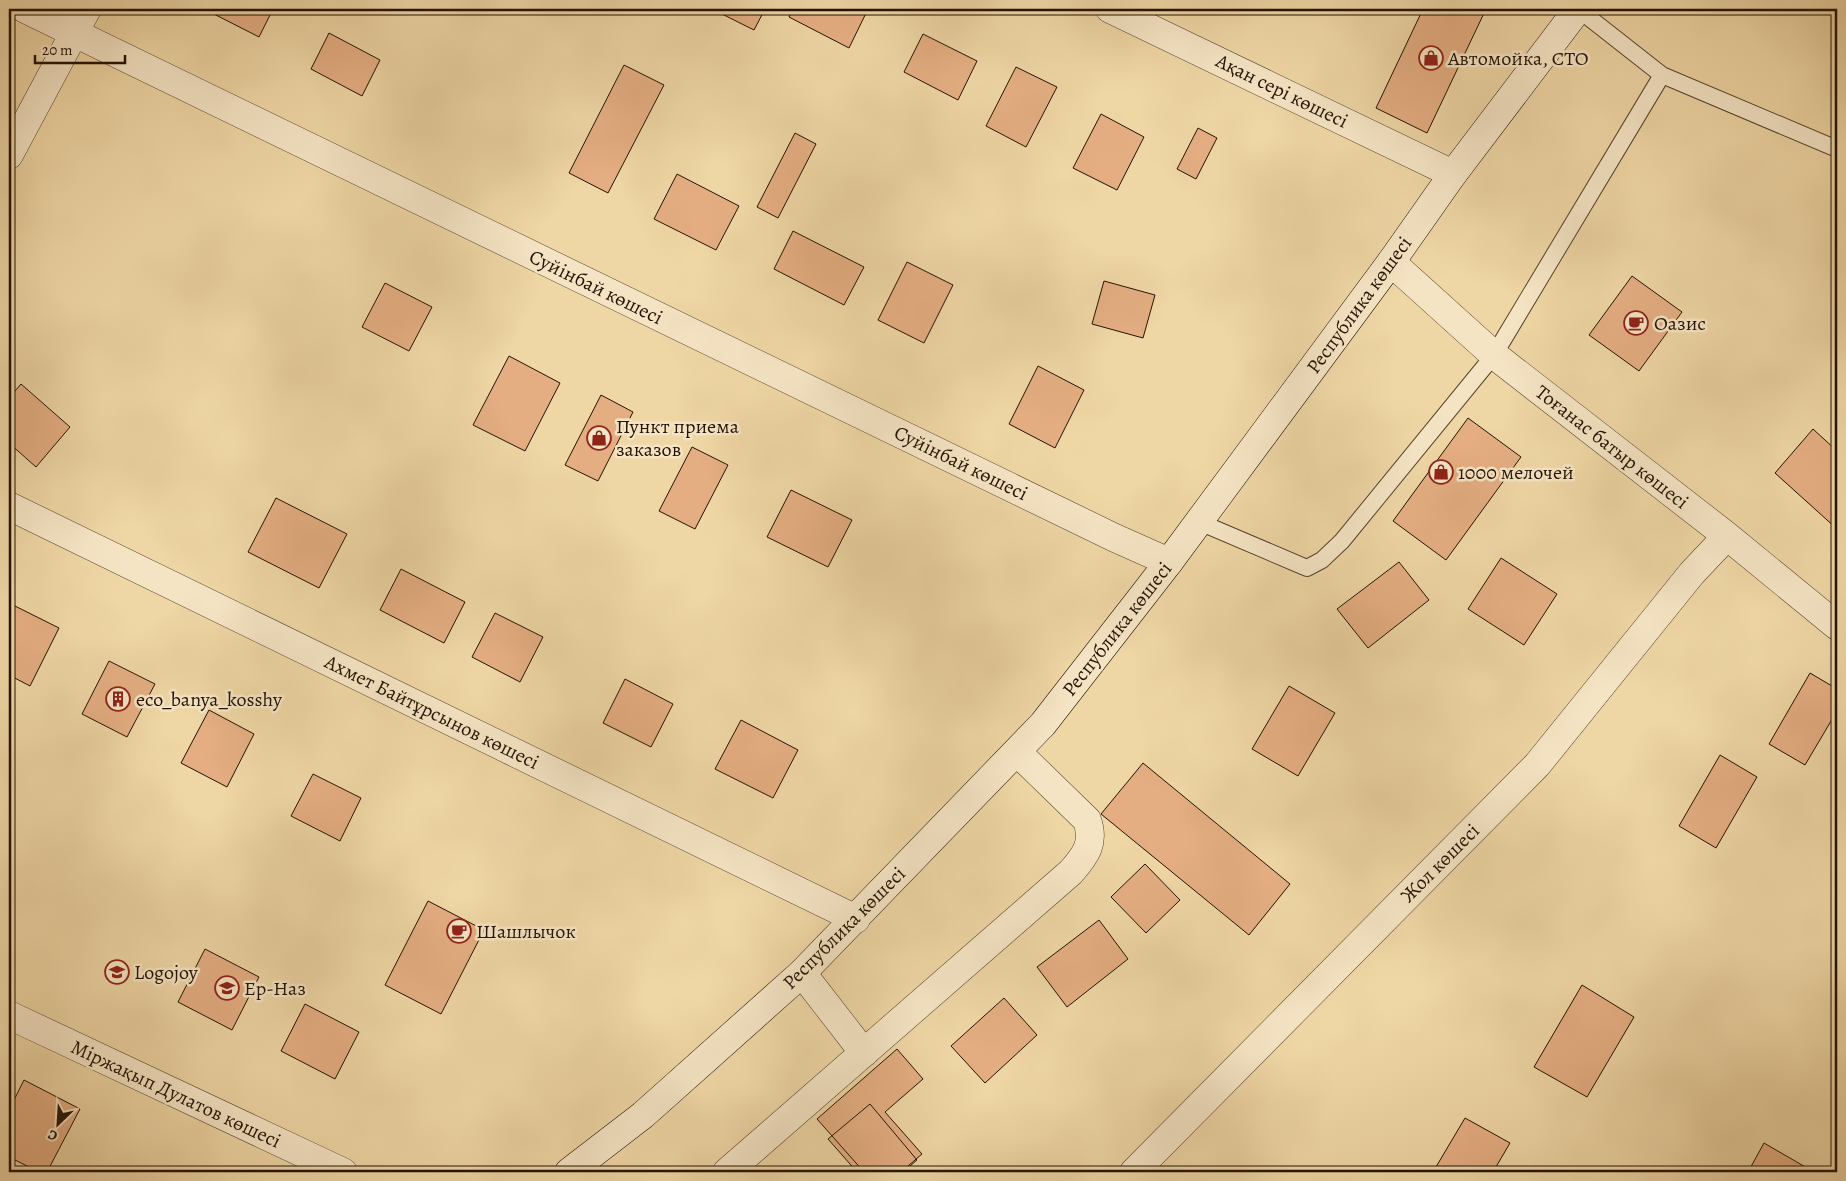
<svg xmlns="http://www.w3.org/2000/svg" width="1846" height="1181" font-family="Alegreya,serif">
	<style>
		.building { fill: #e4ae82; stroke: #231303 }
		.lines { fill: none; stroke-linecap: round; stroke-linejoin: round }
		.service-casing { stroke: #56442c; stroke-width: 18 }
		.minor-casing { stroke: #56442c; stroke-width: 29 }
		.tertiary-casing { stroke: #56442c; stroke-width: 29 }
		.secondary-casing { stroke: #231303; stroke-width: 29 }
		.service { stroke: #f5e4c4; stroke-width: 16 }
		.minor { stroke: #f5e4c4; stroke-width: 28 }
		.tertiary { stroke: #f5e4c4; stroke-width: 28 }
		.secondary { stroke: #f5e4c4; stroke-width: 28 }
		.labels { text-anchor: middle; dominant-baseline: central; stroke-width: 5; stroke-linejoin: round; paint-order: stroke }
		.poi-label { font-size: 20px; fill: #231303; stroke: #f5e4c4; text-anchor: start }
		.street-label { font-size: 20px; fill: #231303; stroke: #f5e4c4 }
	</style>
	<rect width="100%" height="100%" fill="#efd6a5"/>
	<filter id="stains"><feTurbulence type="fractalNoise" baseFrequency=".004" numOctaves="4"/><feColorMatrix values="0 0 0 0 .2 0 0 0 0 .09 0 0 0 0 .02 0 0 0 .5 -.17"/></filter>
	<radialGradient id="worn" r=".72"><stop offset=".6" stop-color="#630" stop-opacity="0"/><stop offset="1" stop-color="#630" stop-opacity=".3"/></radialGradient>
	<path class="building" d="M209,9H273L259,37L208,11Z
		M712,9H765L754,30Z
		M793,9H868L849,48L789,17Z
		M1423,9H1486L1427,133L1376,108Z
		M329,33L380,60L362,96L311,69Z
		M923,34L977,61L958,100L904,72Z
		M624,65L664,85L608,193L569,173Z
		M1016,67L1057,87L1026,147L986,126Z
		M1101,114L1144,137L1117,190L1073,168Z
		M1198,128L1217,138L1196,179L1177,169Z
		M795,133L816,144L778,218L757,207Z
		M677,174L739,206L716,250L654,219Z
		M793,231L864,267L844,305L774,269Z
		M907,262L953,285L924,343L878,320Z
		M1632,276L1682,312L1639,371L1589,335Z
		M1104,281L1155,295L1143,338L1092,324Z
		M385,283L432,307L409,351L362,327Z
		M509,356L560,383L525,451L473,425Z
		M1038,366L1084,390L1055,448L1009,424Z
		M21,384L70,427L36,467L9,443V398Z
		M601,395L633,412L598,481L565,465Z
		M1468,418L1521,457L1446,560L1393,521Z
		M1813,429L1837,451V529L1775,473Z
		M692,447L728,465L695,529L659,511Z
		M791,490L852,520L828,567L767,537Z
		M276,498L347,534L319,588L248,552Z
		M1501,558L1557,594L1524,645L1468,609Z
		M1399,562L1429,600L1368,648L1337,609Z
		M401,569L465,602L444,643L380,610Z
		M9,603L59,628L30,686L9,675Z
		M495,613L543,637L520,682L472,657Z
		M109,661L155,684L127,737L82,714Z
		M1810,673L1837,689V711L1805,765L1769,744Z
		M625,679L673,704L651,747L603,723Z
		M1289,686L1335,713L1298,776L1252,749Z
		M209,710L254,734L227,787L181,763Z
		M741,720L798,750L773,798L715,769Z
		M1720,755L1757,777L1716,848L1679,826Z
		M1143,763L1290,884L1249,935L1101,814Z
		M313,774L361,798L340,841L291,816Z
		M1145,864L1180,900L1146,933L1111,897Z
		M428,901L484,930L441,1014L385,985Z
		M1099,920L1128,959L1067,1007L1037,967Z
		M205,949L259,977L232,1030L178,1002Z
		M1582,985L1634,1017L1587,1097L1534,1067Z
		M1004,998L1037,1035L985,1083L951,1046Z
		M305,1004L359,1032L335,1079L281,1051Z
		M897,1049L923,1079L885,1112L922,1154L901,1172H864L817,1119Z
		M24,1080L80,1109L47,1172H39L9,1157V1110Z
		M870,1104L917,1160L903,1172H857L828,1139Z
		M1465,1118L1510,1143L1493,1172H1433Z
		M1764,1143L1814,1172H1748Z"/>
	<g class="lines">
		<g class="service-casing">
			<path id="service" d="M1578,9L1662,75L1837,149
				M1199,522L1307,568L1322,560L1342,541L1494,355L1662,75"/>
		</g>
		<g class="minor-casing">
			<path id="minor" d="M25,9L1115,538L1169,562
				M9,155L87,9
				M1391,262L1494,355L1727,536L1837,626
				M9,506L856,919
				M802,973L864,1053
				M9,1015L343,1172
				M727,1172L1071,872C1086,855 1095,843 1087,820L1017,752
				M1134,1172L1537,765L1692,573L1727,536"/>
		</g>
		<g class="tertiary-casing">
			<path id="tertiary" d="M1110,9L1453,174"/>
		</g>
		<g class="secondary-casing">
			<path id="secondary" d="M569,1172L643,1115L802,973L1043,724L1169,562L1391,262L1453,174L1578,9"/>
		</g>
		<use href="#service" class="service"/>
		<use href="#minor" class="minor"/>
		<use href="#tertiary" class="tertiary"/>
		<use href="#secondary" class="secondary"/>
	</g>
	<defs>
		<g id="shop-ring" transform="scale(1.25)"><circle r="9.5" fill="#f5e4c4" stroke="#8f2418" stroke-width="1.5"/><path d="M-5-2.5h2.3a2.7 3.5 0 0 1 5.4 0H5L5.5 6h-11ZM-1.5-2.5h3a1.5 2.3 0 0 0-3 0Z" fill="#8f2418"/></g>
		<g id="cafe-ring" transform="scale(1.25)"><circle r="9.5" fill="#f5e4c4" stroke="#8f2418" stroke-width="1.5"/><path d="M-5.5-4.5H6V0H3Q3 3.5 0 3.5H-2.5Q-5.5 3.5-5.5 0ZM3-3.2v2h1.7v-2ZM-6 4.5H4V6H-6Z" fill="#8f2418"/></g>
		<g id="building-ring" transform="scale(1.25)"><circle r="9.5" fill="#f5e4c4" stroke="#8f2418" stroke-width="1.5"/><path d="M-4-6H4V6H1V3H-1V6H-4ZM-2.5-4.3h1.7v1.8h-1.7ZM.8-4.3h1.7v1.8H.8ZM-2.5-1h1.7V.8h-1.7ZM.8-1h1.7V.8H.8Z" fill="#8f2418"/></g>
		<g id="school-ring" transform="scale(1.25)"><circle r="9.5" fill="#f5e4c4" stroke="#8f2418" stroke-width="1.5"/><path d="M0-5L7-2L0 1L-7-2ZM-4 1L0 2.5L4 1V4Q0 6-4 4Z" fill="#8f2418"/></g>
	</defs>
	<g fill-rule="evenodd">
		<use href="#shop-ring" x="1431" y="58"/>
		<use href="#cafe-ring" x="1636" y="323"/>
		<use href="#shop-ring" x="599" y="438"/>
		<use href="#shop-ring" x="1441" y="472"/>
		<use href="#building-ring" x="118" y="699"/>
		<use href="#cafe-ring" x="459" y="931"/>
		<use href="#school-ring" x="117" y="972"/>
		<use href="#school-ring" x="227" y="988"/>
	</g>
	<g class="labels">
		<g class="poi-label">
			<text x="1448" y="58">Автомойка, СТО</text>
			<text x="1654" y="323">Оазис</text>
			<text x="616" y="426">Пункт приема<tspan x="616" dy="23">заказов</tspan></text>
			<text x="1458" y="472">1000 мелочей</text>
			<text x="136" y="699">eco_banya_kosshy</text>
			<text x="476" y="931">Шашлычок</text>
			<text x="134" y="972">Logojoy</text>
			<text x="244" y="988">Ер-Наз</text>
		</g>
		<g class="street-label">
			<text transform="translate(1282 91) rotate(26)">Ақан сері көшесі</text>
			<text transform="translate(596 287) rotate(26)">Суйінбай көшесі</text>
			<text transform="translate(1359 305) rotate(-54)">Республика көшесі</text>
			<text transform="translate(1612 447) rotate(38)">Тоғанас батыр көшесі</text>
			<text transform="translate(961 463) rotate(26)">Суйінбай көшесі</text>
			<text transform="translate(1117 629) rotate(-52)">Республика көшесі</text>
			<text transform="translate(432 712) rotate(26)">Ахмет Байтұрсынов көшесі</text>
			<text transform="translate(1440 863) rotate(-45)">Жол көшесі</text>
			<text transform="translate(844 928) rotate(-45)">Республика көшесі</text>
			<text transform="translate(176 1094) rotate(25)">Міржақып Дулатов көшесі</text>
		</g>
	</g>
	<rect width="1846" height="1181" fill="none" stroke="#efd6a5" stroke-width="30"/>
	<rect x="10" y="10" width="1826" height="1161" fill="none" stroke="#231303" stroke-width="2.5"/>
	<rect x="15" y="15" width="1816" height="1151" fill="none" stroke="#231303"/>
	<g transform="translate(58 1124) rotate(205)" stroke="#f5e4c4" stroke-width="4" paint-order="stroke">
	<path d="M0-4L9 19L0 12L-9 19Z" fill="#231303"/>
	<text y="-8" font-size="14" font-weight="bold" text-anchor="middle" fill="#231303">С</text>
	</g>
	<path d="M35 55v8h90v-8" fill="none" stroke="#231303" stroke-width="2.5"/>
	<text x="42" y="55" font-size="15" fill="#231303" stroke="#f5e4c4" stroke-width="4" paint-order="stroke">20 m</text>
	<rect width="100%" height="100%" filter="url(#stains)"/>
	<rect width="100%" height="100%" fill="url(#worn)"/>
</svg>
